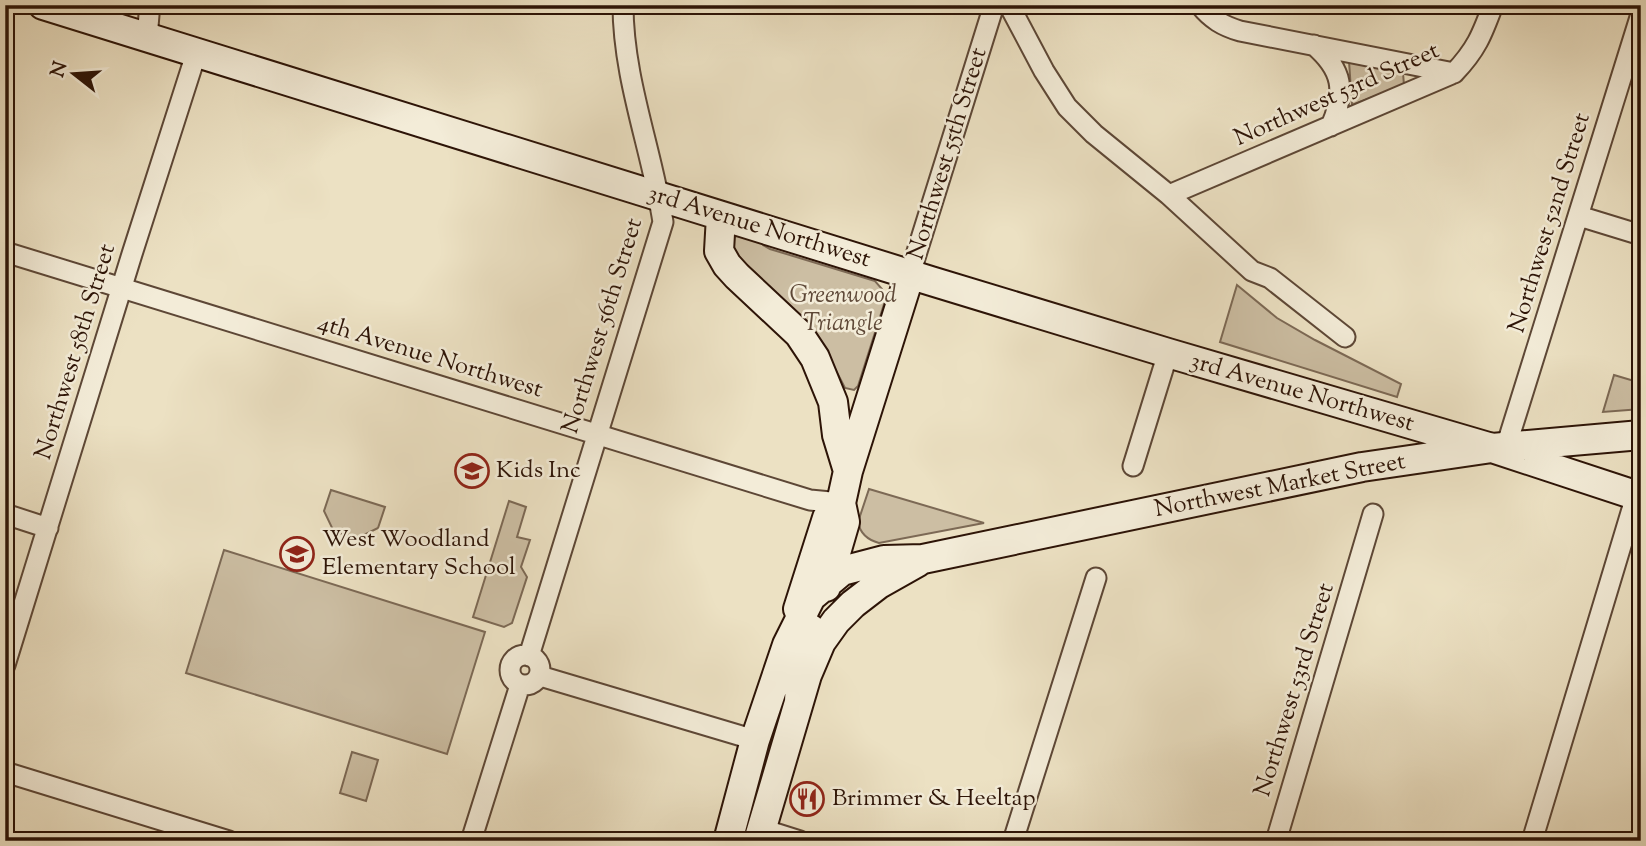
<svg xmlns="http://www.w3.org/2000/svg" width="1646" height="846" font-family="'Sorts Mill Goudy',serif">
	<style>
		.green { fill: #ccbea3; stroke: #7c6955; stroke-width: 2 }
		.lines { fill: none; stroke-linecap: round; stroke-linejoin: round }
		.street-casing { stroke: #5d4736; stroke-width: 23 }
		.secondary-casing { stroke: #2d1407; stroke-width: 32 }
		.street { stroke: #f3ecd8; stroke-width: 19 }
		.secondary { stroke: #f3ecd8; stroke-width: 28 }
		.labels { text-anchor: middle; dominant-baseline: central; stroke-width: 5; stroke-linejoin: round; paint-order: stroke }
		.street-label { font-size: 24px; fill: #2d1407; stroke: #f3ecd8 }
		.park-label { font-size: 24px; font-style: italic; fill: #5d4736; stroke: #f3ecd8 }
		.poi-label { font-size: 24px; fill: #2d1407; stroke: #f3ecd8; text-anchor: start }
	</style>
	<rect width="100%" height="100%" fill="#ece1c3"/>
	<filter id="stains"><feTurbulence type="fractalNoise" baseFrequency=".00286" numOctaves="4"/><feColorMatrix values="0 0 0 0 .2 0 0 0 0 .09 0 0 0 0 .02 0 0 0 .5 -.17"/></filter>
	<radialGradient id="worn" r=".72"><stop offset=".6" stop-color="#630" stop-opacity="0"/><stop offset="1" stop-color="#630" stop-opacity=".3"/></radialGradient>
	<path class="green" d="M1349,61L1403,73L1404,85L1352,105Z
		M732,232L760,238L763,245L770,249L875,281L882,289L886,297L885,301L858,386L854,390L845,388L825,349L733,265Z
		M1237,285L1277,318L1315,340L1401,384L1397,397L1220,342Z
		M1614,375L1641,383V409L1603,412Z
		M869,489L984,523L879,543C868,540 860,533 858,522Z
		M331,490L385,507L378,528L358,538L334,532L324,511Z
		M509,501L526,507L517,537L530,540L521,567L527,577L512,623L504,627L473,617Z
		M224,550L485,632L447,754L186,673Z
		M352,752L378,760L366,801L340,793Z"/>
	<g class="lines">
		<g class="street-casing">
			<path id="street" d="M147,5L149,15L147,38
				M1009,5L1044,71L1067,107L1094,134L1169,195L1252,271L1270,278L1345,337
				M1200,5C1211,19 1223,26 1240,31L1454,73
				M1314,45C1343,70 1346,91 1331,126
				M1169,195L1454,73C1476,50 1482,35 1493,5
				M1579,216L1641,235
				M5,252L810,500L841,503
				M910,274L994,5
				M1506,447L1641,14
				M1133,466L1168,353
				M5,514L48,528
				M510 670a15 15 0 1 1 30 0a15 15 0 1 1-30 0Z
				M529,656L663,222C652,150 623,79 623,5
				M5,665L132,254L196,54
				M540,676L755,740
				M5,772L229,841
				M762,829L800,841
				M471,841L520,685
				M1013,841L1096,578
				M1276,841L1373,514
				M1532,841L1636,496"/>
		</g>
		<g class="secondary-casing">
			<path id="secondary" d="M43,5L931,281L1168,353L1492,448L1641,497
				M721,216L719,251L727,265L737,276L799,334L815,358L833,402L837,435L848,471
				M826,587L845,522L841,503L848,471L910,274
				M798,609L827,518
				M799,701L802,649L811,629
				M728,841L755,740L787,645L811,597L842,571L884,560L923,559L1362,467L1492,448L1641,435
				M758,841L807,675L821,642L836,621L853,604L879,584L918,562"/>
		</g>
		<use href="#street" class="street"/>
		<use href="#secondary" class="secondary"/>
	</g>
	<defs>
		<g id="school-ring" transform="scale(1.75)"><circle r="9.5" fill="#f3ecd8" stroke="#8f2418" stroke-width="1.5"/><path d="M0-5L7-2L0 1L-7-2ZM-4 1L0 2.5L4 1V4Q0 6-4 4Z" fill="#8f2418"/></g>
		<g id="restaurant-ring" transform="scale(1.75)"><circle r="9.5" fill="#f3ecd8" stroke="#8f2418" stroke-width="1.5"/><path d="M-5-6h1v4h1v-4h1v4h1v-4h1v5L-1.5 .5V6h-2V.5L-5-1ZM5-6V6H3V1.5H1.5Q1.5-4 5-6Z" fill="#8f2418"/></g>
	</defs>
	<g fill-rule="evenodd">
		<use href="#school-ring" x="472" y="471"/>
		<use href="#school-ring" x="297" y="554"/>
		<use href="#restaurant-ring" x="807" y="799"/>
	</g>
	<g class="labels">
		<g class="street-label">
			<text transform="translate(1337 95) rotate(-24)">Northwest 53rd Street</text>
			<text transform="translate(948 154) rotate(-73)">Northwest 55th Street</text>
			<text transform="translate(1550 223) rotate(-73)">Northwest 52nd Street</text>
			<text transform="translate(759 227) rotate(17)">3rd Avenue Northwest</text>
			<text transform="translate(603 326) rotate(-73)">Northwest 56th Street</text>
			<text transform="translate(76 352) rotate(-73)">Northwest 58th Street</text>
			<text transform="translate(430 357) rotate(17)">4th Avenue Northwest</text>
			<text transform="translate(1302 393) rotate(16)">3rd Avenue Northwest</text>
			<text transform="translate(1280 486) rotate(-11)">Northwest Market Street</text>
			<text transform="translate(1295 690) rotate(-73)">Northwest 53rd Street</text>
		</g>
		<g class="park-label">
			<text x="843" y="296">Greenwood<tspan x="843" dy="28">Triangle</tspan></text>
		</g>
		<g class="poi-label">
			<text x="496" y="471">Kids Inc</text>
			<text x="322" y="540">West Woodland<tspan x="322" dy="28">Elementary School</tspan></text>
			<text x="832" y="799">Brimmer &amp; Heeltap</text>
		</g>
	</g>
	<rect width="1646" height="846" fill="none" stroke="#ece1c3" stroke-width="28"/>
	<rect x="7" y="7" width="1632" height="832" fill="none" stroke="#2d1407" stroke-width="3.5"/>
	<rect x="14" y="14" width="1618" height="818" fill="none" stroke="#2d1407" stroke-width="2"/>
	<g transform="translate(74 74) rotate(287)" stroke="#f3ecd8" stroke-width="5" paint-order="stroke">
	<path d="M0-5L12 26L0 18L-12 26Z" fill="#2d1407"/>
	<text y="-10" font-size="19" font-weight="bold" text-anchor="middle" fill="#2d1407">N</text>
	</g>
	<rect width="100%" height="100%" filter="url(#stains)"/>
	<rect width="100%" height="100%" fill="url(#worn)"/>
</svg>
